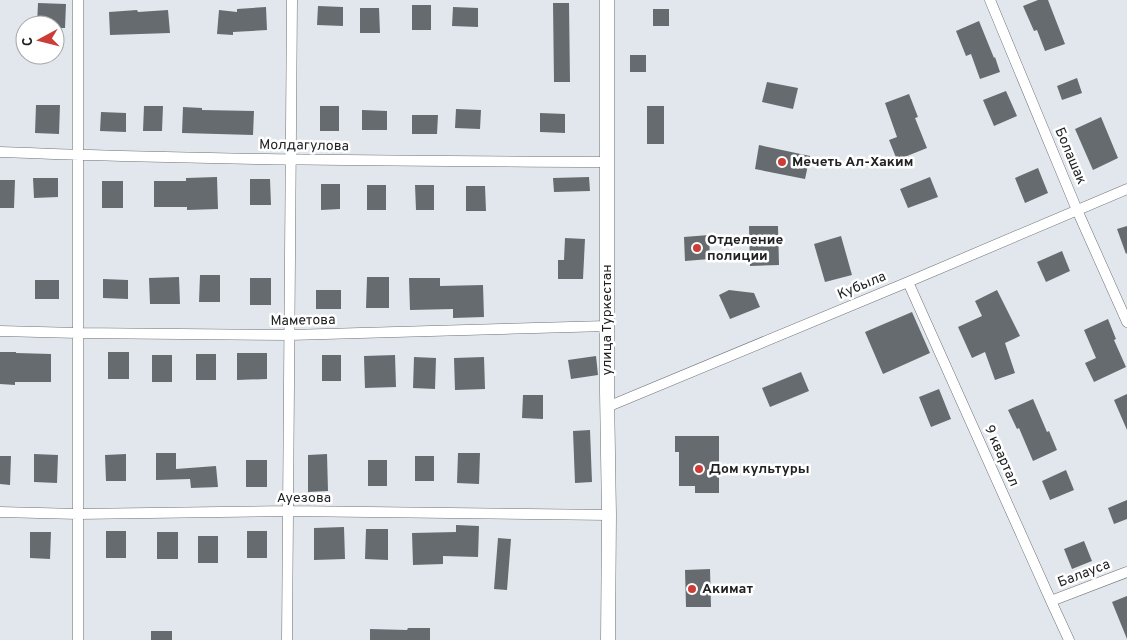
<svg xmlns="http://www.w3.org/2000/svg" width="1127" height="640" font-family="Overpass,sans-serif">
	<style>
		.building { fill: #666b70 }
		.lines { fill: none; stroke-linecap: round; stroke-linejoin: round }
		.street-casing { stroke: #6d7277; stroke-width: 11 }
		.secondary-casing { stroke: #6d7277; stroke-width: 15 }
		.street { stroke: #fff; stroke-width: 10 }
		.secondary { stroke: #fff; stroke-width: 14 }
		.poi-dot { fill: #cb3d36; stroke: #fff; stroke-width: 2 }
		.labels { text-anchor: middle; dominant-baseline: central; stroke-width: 5; stroke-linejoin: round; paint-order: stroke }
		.street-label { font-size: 14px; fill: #202224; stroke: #fff }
		.poi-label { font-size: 14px; font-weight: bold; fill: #202224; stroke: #fff; text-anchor: start }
	</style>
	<rect width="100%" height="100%" fill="#e2e7ed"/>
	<path class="building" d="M1038,0H1048L1065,44L1045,51L1037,30L1034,31L1023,6Z
		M38,3L66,4L65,28H55V25H37Z
		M553,3H569L570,82H554Z
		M412,5H431V30H412Z
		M318,6L343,7V26L317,25Z
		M266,7L267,30L233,32V35L217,34L219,10L237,12V9Z
		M453,7L478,8V27L452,26Z
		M360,8H379L380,33H360Z
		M653,9H669V26H653Z
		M137,10L138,12L168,10L170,33L110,35L109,12Z
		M979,21L994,58L995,57L1000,72L980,79L971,54L966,56L956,31Z
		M630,55H646V72H630Z
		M1077,78L1082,93L1062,100L1057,86Z
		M767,82L798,88L793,109L762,102Z
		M1006,91L1017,116L994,126L983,100Z
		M909,94L918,117L915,118L927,148L897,160L889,140L897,137L885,103Z
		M36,105H60L59,134L35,133Z
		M144,106H163L162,131H143Z
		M320,106H339V131H320Z
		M647,106H664V144H647Z
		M183,107L202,108V110L254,111L253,135L182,133Z
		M456,109L481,110L480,129L455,128Z
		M362,110L387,111V130H362Z
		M101,112L126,113V132L100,131Z
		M540,113L565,114V133L540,132Z
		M412,115H438L437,134H412Z
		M1101,117L1118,158L1093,170L1075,129Z
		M759,145L810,156L805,179L755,169Z
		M1038,168L1048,193L1025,203L1015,178Z
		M217,177L218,209L187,210V207H154V181H186V178Z
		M589,177L590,191L554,192L553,178Z
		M930,177L938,197L908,208L900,189Z
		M33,178H58V197L34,198Z
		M250,179H270L271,205H250Z
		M0,180H15L14,208H0Z
		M102,181H123V208H102Z
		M321,184H340V209L321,210Z
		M367,185H386V210H367Z
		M415,185H434V210H416Z
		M466,186H485L486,211H466Z
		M749,226H778L779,265L750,266Z
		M1127,226V253L1126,254L1117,229Z
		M709,235L710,259L685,261L684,237Z
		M841,236L852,275L825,282L814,244Z
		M565,238L585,239L583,279H558V260H564Z
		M1062,251L1070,271L1046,282L1037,262Z
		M200,275H220V302H199Z
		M179,277L180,304H150L149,278Z
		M367,277H389V308H366Z
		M250,278H271V305H250Z
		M409,278H440V286L483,285L484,317L453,318V309L410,310Z
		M103,279L128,280V299L103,298Z
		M35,280H59V299H35Z
		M316,290H341V309H316Z
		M729,290L754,293L760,307L730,319L719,295Z
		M997,290L1020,336L1005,343L1015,373L995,380L985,352L972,358L958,327L982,316L975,301Z
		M912,312L930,353L883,374L865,332Z
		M1108,319L1116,339L1114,340L1126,367L1094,382L1085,363L1096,358L1084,330Z
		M0,352H16V353L51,354V382H15V385L0,384Z
		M108,352H129V379H108Z
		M237,353H267V379L237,380Z
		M196,354H216V380H196Z
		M152,355H172V382H152Z
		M322,355H341V381H322Z
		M395,355L396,387L365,388L364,356Z
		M596,356L598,375L571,379L568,360Z
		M414,357L436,358L435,389L413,388Z
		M484,357L485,389L455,390L454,358Z
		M801,372L809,391L770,407L762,388Z
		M939,389L951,419L931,427L919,397Z
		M1127,394V430L1114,400Z
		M523,395H543V419L522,418Z
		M1033,399L1047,432L1049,431L1057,450L1033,461L1019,428L1017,429L1008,410Z
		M590,430L592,482L575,483L573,431Z
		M675,436H719V493H695V486H679V452H675Z
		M156,453H176V469L216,466L218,487L191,488L190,479L156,480Z
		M458,453H480L479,484L457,483Z
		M34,454L58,455L57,483L34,482Z
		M126,454V481H106L105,455Z
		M327,454L328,491L308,492V455Z
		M0,456H11L10,485L0,484Z
		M415,456H434V481H415Z
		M246,460H267V487H246Z
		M368,460H387V486H368Z
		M1066,470L1074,490L1050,500L1042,481Z
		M1127,500V519L1114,524L1108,508Z
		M456,525L479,526L478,557L443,556V564L413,565L412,533L456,532Z
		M344,527L345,559L314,560V528Z
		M366,529H388V560L365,559Z
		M106,531H126V558H106Z
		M247,531H267V558H247Z
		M30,532H51L50,559L30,558Z
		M157,532H178V559H157Z
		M198,536H218V563H198Z
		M498,538L511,539L507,590L494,589Z
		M1084,541L1092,561L1072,569L1064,549Z
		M710,569L711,607H686L685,570Z
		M1127,596V639L1112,602Z
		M408,628H430V640H370V629L407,630Z
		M151,631H172V640H151Z"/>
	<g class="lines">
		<g class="street-casing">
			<path id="street" d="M990,0L1077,210L1127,322
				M0,152C202,160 405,161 607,162
				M908,282L1051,601L1069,640
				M0,331L78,333L290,335L607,326
				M607,407L908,282L1127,189
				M0,512L78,514L288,511L609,515
				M1051,601L1127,572
				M78,640V0
				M287,640L292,0"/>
		</g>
		<g class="secondary-casing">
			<path id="secondary" d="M607,0V392L609,515L608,640"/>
		</g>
		<use href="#street" class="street"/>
		<use href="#secondary" class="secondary"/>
	</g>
	<g class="poi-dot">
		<circle cx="782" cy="162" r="5"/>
		<circle cx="697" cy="248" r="5"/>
		<circle cx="699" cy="469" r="5"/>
		<circle cx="692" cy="589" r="5"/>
	</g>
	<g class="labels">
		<g class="street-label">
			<text transform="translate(304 146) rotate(1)">Молдагулова</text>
			<text transform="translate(1070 156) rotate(67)">Болашак</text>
			<text transform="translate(862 286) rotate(-23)">Кубыла</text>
			<text transform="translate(607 320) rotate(-90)">улица Туркестан</text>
			<text transform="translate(303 321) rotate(-1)">Маметова</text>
			<text transform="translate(1001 456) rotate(66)">9 квартал</text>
			<text x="304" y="498">Ауезова</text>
			<text transform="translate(1084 574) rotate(-21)">Балауса</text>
		</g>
		<g class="poi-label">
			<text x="792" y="162">Мечеть Ал-Хаким</text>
			<text x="707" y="240">Отделение<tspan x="707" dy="16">полиции</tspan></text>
			<text x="709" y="469">Дом культуры</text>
			<text x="702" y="589">Акимат</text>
		</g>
	</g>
	<g transform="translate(40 40) rotate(263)"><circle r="24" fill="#ffffff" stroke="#a6a7a7"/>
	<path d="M0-4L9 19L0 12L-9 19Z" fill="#cb3d36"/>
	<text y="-8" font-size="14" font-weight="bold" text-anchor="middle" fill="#202224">С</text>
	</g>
</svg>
